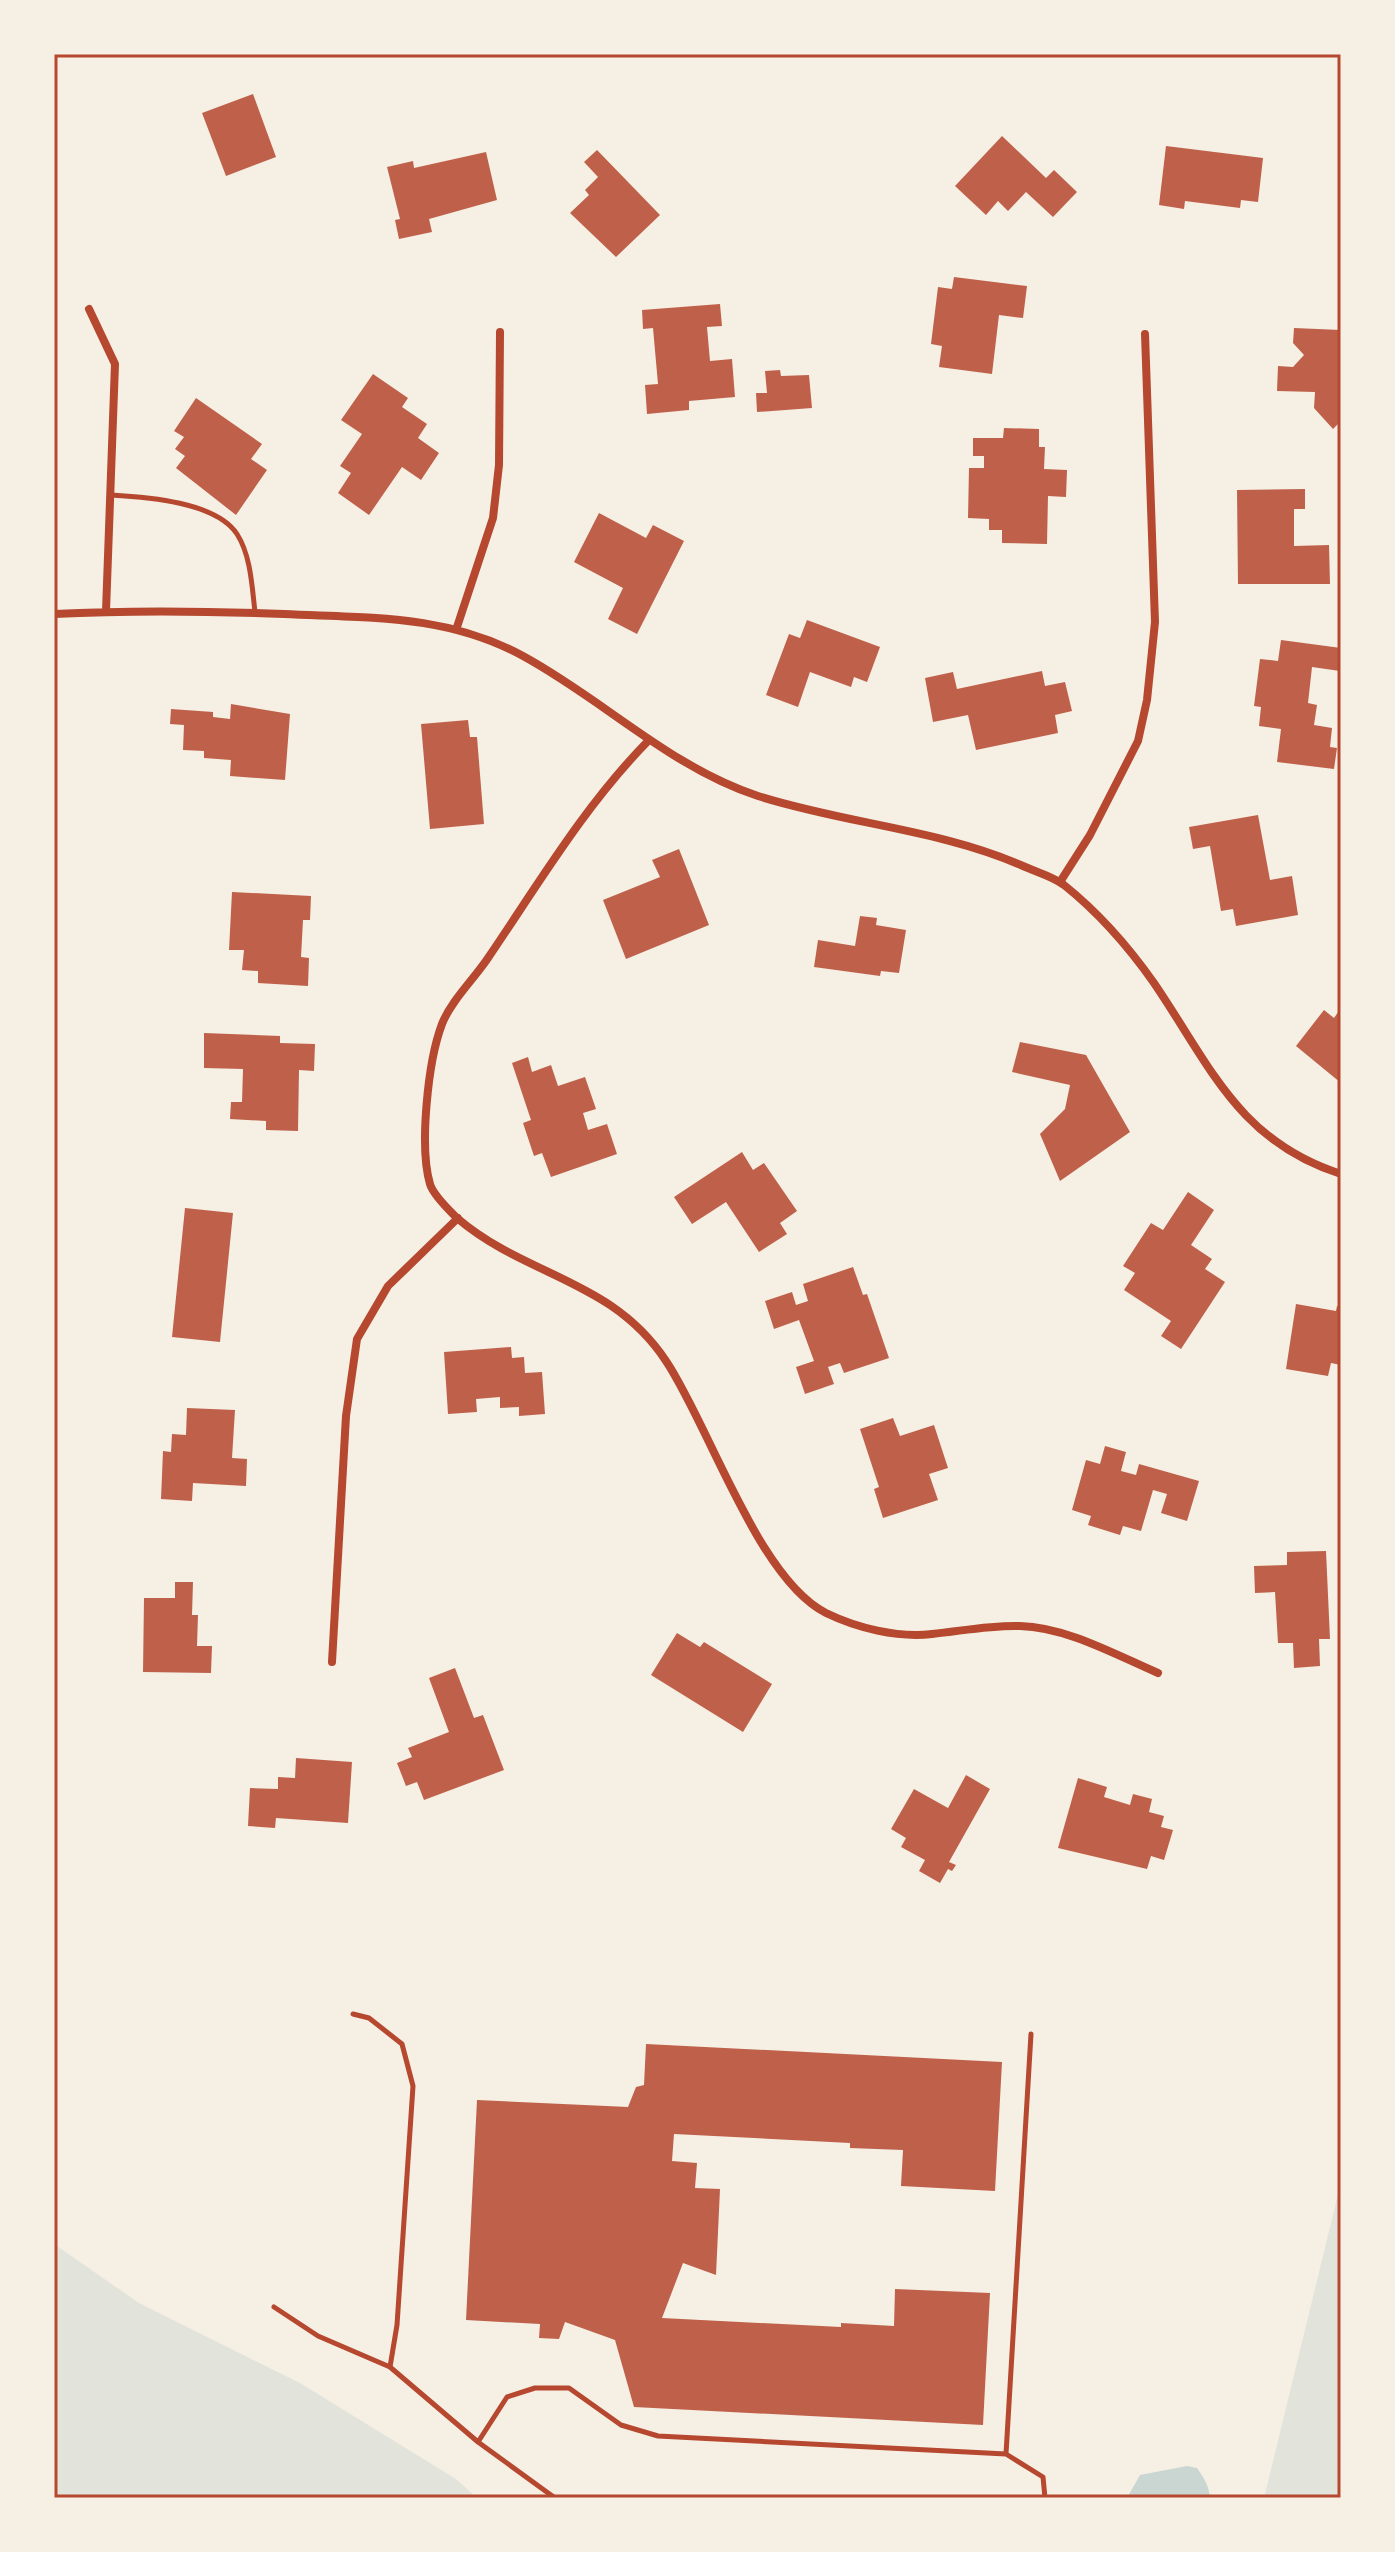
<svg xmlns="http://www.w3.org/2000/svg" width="1395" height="2552" font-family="Ubuntu,sans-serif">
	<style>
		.green { fill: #e2e4dc }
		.water { fill: #c9d6d2 }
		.building { fill: #bf614a }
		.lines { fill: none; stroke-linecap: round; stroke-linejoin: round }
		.service { stroke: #b5482f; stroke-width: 5 }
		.minor { stroke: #b5482f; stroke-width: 8 }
		.neatline { fill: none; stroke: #b5482f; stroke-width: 3 }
	</style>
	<rect width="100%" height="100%" fill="#f6efe4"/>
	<path class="green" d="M1341,2182V2498H1264Z
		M54,2244L139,2303L300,2383L456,2479L477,2498H54Z"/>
	<path class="water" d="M1187,2466L1197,2468C1204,2478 1209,2486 1210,2498H1127L1140,2475Z"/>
	<path class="building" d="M253,94L276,157L226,176L202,113Z
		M1002,136L1046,178L1054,170L1077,192L1053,217L1026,192L1008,211L998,201L986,215L955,186Z
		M1166,146L1263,158L1258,202L1241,200L1240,208L1185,201L1184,209L1159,205Z
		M597,150L660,215L616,257L570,213L589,195L585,190L598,177L584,162Z
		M486,152L497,200L429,219L432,232L399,239L395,220L400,219L387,167L413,161L414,168Z
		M954,277L1027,286L1023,318L999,315L992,374L939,367L942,346L931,344L938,287L952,289Z
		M720,304L722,326L707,327L710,361L732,359L735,397L689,401V410L647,414L645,385L658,384L653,328L643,329L642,310Z
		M1294,328L1341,330V421L1333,429L1314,408L1315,392L1277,391L1278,366L1293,367L1304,355L1293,343Z
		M780,370L781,376L809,375L812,408L757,412L756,393H767L765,371Z
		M373,374L408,398L402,407L427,424L418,438L439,453L421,480L402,467L369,515L338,493L351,473L340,466L362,434L341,420Z
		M196,398L262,444L251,459L267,470L236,515L176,468L185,456L175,449L184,437L174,431Z
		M1004,428L1039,429V447H1045L1044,469L1067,470L1066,497L1048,496L1047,544L1002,543V530H989V519L968,518L969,468H984V456H973V438H1003Z
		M1305,489V509H1294V546L1329,545L1330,584H1238L1237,490Z
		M599,513L646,538L653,525L684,541L637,634L608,619L623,588L574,562Z
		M807,620L880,647L867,682L854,677L851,687L810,672L798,707L766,695L789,634L800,638Z
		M1281,640L1341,648L1340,671L1312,667L1308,703L1317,705L1314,725L1332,728L1330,747L1337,748L1334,769L1277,762L1281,729L1259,726L1261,707L1254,706L1260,659L1278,661Z
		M1042,671L1045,686L1065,682L1072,711L1055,715L1058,733L976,750L968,715L933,722L925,678L953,672L957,689Z
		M231,704L290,714L285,780L230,776L231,760L204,758V751L183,750L184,725L170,724L171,709L213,712V717L230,719Z
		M468,720L470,737H477L484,824L430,829L421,724Z
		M1258,815L1270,880L1292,876L1298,915L1236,926L1233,909L1221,911L1210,846L1193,849L1189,827Z
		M679,849L709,925L626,959L603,900L660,877L652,860Z
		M232,892L311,896L310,920H303L301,957L309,958L308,986L258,983V971L242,970L244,950H229Z
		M860,916L877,918L876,925L906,930L899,973L881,971L880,976L814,967L818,940L855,946Z
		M1341,1008V1083L1296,1046L1324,1010L1334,1018Z
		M204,1033L280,1036V1043L315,1044L314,1071L299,1070L298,1131L266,1130V1121L230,1119L231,1102H242L243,1069L204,1068Z
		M1020,1042L1086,1055L1130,1132L1060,1181L1040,1134L1065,1109L1070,1085L1012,1072Z
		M528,1057L532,1072L551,1065L558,1086L585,1077L596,1109L583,1113L588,1130L607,1124L617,1154L551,1177L542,1153L534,1156L523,1123L531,1120L512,1063Z
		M742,1152L753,1170L764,1163L797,1211L780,1223L787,1234L759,1252L726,1202L692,1224L674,1197Z
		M1188,1192L1214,1210L1191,1245L1212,1259L1205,1269L1225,1282L1181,1349L1161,1336L1171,1321L1124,1290L1135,1273L1123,1266L1151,1223L1163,1230Z
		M185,1208L233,1213L220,1342L172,1337Z
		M853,1267L863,1295L867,1294L889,1358L844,1373L840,1363L828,1367L834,1384L805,1394L796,1367L814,1361L799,1320L774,1329L765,1301L792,1292L796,1305L808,1301L803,1284Z
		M1296,1304L1336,1311L1337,1306L1341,1307V1365L1331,1363L1328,1376L1286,1369Z
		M511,1347L512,1358L524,1357L525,1373L542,1372L545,1414L519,1416V1407L500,1408V1397L476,1399L477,1412L448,1414L444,1352Z
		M187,1408L235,1410L232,1458L247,1459L246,1486L193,1483L192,1501L161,1499L163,1451L171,1452L172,1434L186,1435Z
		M893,1418L900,1436L934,1425L948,1468L929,1474L938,1500L883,1518L874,1489L879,1487L860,1429Z
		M1105,1446L1126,1452L1121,1471L1136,1475L1139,1464L1199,1481L1187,1521L1161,1513L1167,1494L1153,1490L1141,1531L1123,1526L1120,1535L1088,1525L1091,1516L1072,1510L1086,1460L1100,1464Z
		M1326,1551L1330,1639H1319L1320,1666L1294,1668L1293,1643H1278L1275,1592L1255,1593L1254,1566L1287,1565V1552Z
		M175,1582H193L192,1615H198L197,1646H212L211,1673L143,1672L144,1598H175Z
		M677,1633L700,1647L704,1642L772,1684L743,1732L651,1675Z
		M455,1668L474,1718L483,1715L504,1770L424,1800L417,1782L406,1786L397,1763L412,1757L408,1748L449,1732L429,1678Z
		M296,1758L352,1762L348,1823L276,1818L275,1828L248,1826L250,1788L278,1789V1777L295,1778Z
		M966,1775L990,1789L949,1862L956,1865L952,1871L948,1869L940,1883L919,1871L925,1860L901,1847L906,1838L891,1829L914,1789L948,1808Z
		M1078,1778L1107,1787L1104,1797L1130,1805L1133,1794L1152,1799L1149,1812L1164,1816L1161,1827L1173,1830L1164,1860L1151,1856L1147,1869L1058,1848Z
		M646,2044L1002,2062L995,2191L901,2186L903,2150L850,2148V2143L674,2134L672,2161L697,2163L695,2188L720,2189L716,2275L683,2263L662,2318L841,2327V2323L894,2326L895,2289L990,2293L983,2425L634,2407L615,2340L565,2322L559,2339L539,2338L540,2324L466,2320L477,2100L628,2107L636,2087L644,2085Z"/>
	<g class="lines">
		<path class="service" d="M111,495C147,497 216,502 237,534C251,556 252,587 255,612
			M353,2014L369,2018L402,2044L413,2086L397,2325L390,2367
			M274,2307L318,2336L390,2367L478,2442L555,2498
			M478,2442L507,2397L535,2388H569L621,2425L658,2436L1006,2454L1043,2477L1045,2498
			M1006,2454L1031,2034"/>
		<path class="minor" d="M89,309L115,364L106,611
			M54,614C131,610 208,611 284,614C369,618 446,614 523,656C604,700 670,767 758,796C846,824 939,829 1023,866C1036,872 1052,876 1064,885C1099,913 1128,946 1154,983C1210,1065 1238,1141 1341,1174
			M457,627L493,518L499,465L500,332
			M649,740C585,805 539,883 488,958C474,979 451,1001 442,1024C428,1061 419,1147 430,1184C433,1195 449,1210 457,1218C526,1277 612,1279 666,1361C709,1425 758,1579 826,1613C857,1628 897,1638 932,1634C962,1631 989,1625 1020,1626C1066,1627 1116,1655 1158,1673
			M1060,882L1090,835L1138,741L1147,700L1155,622L1145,334
			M332,1662L346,1416L357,1339L388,1286L458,1218"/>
	</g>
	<rect width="1395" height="2552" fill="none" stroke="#f6efe4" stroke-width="112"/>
	<rect x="56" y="56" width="1283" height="2440" class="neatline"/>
</svg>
